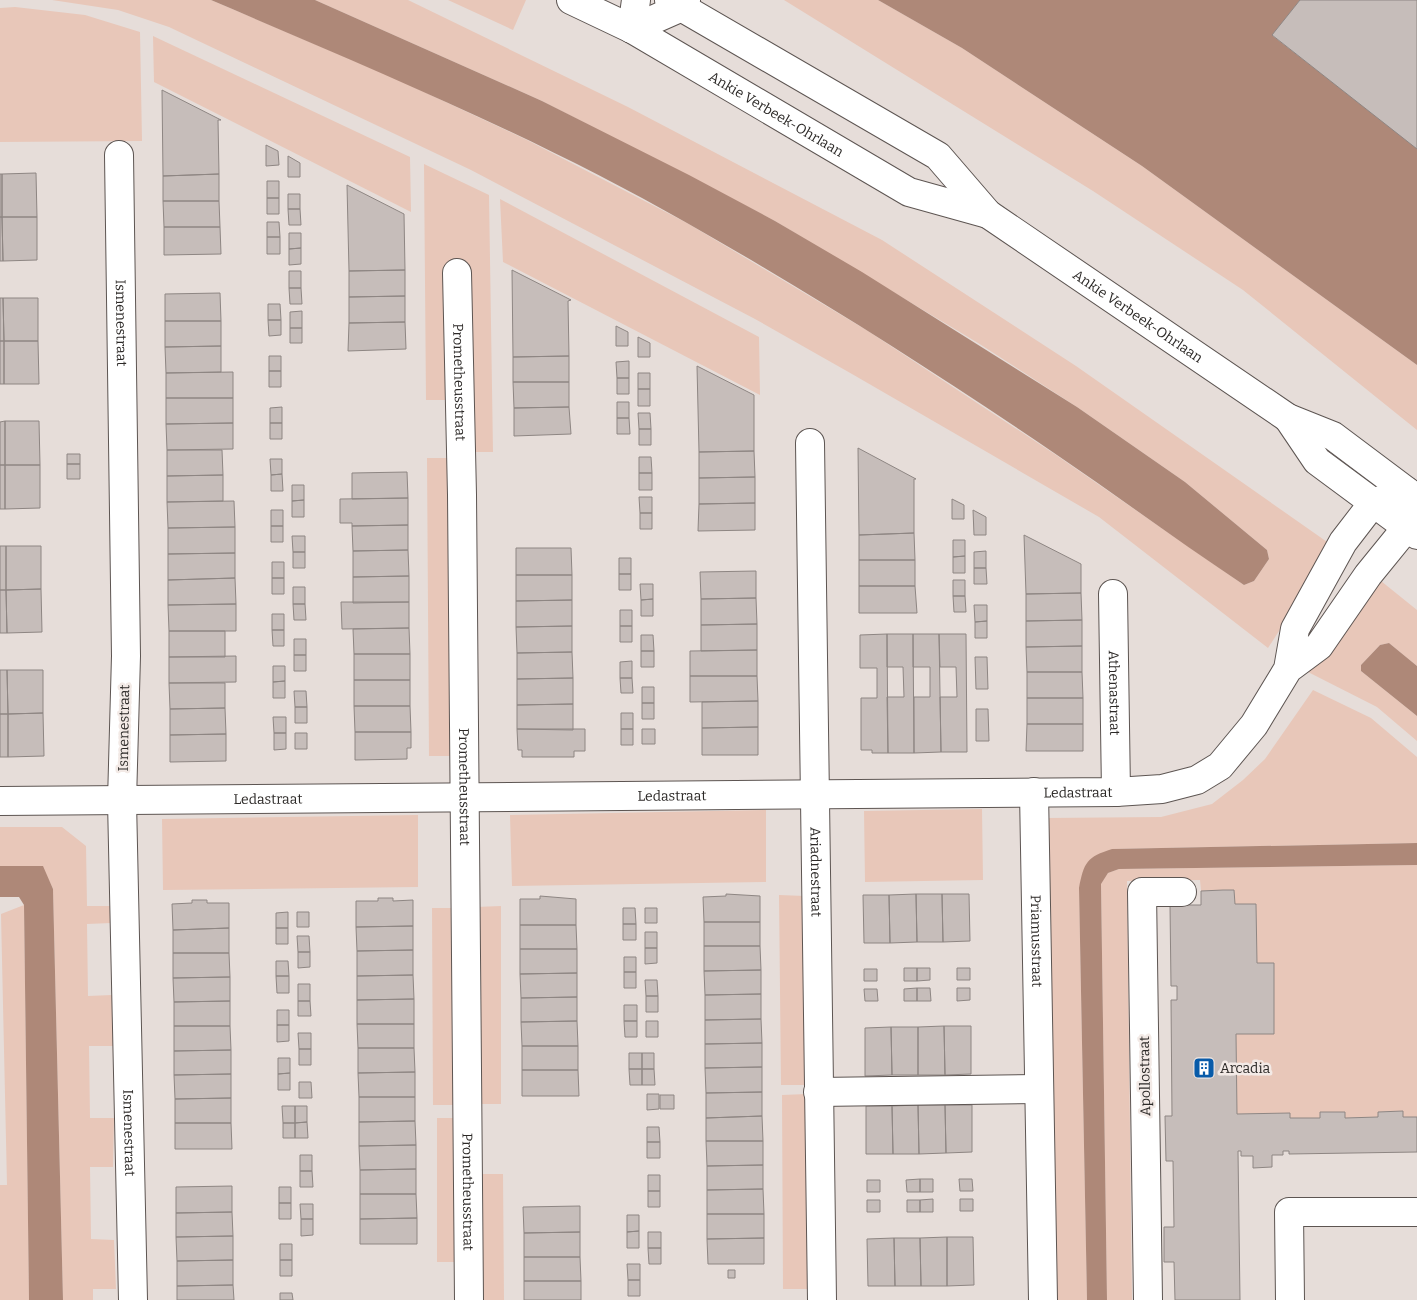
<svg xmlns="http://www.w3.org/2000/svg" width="1417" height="1300" font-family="Bitter,serif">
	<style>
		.green { fill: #e8c7b9 }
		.water { fill: #ae8878 }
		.building { fill: #c6bdba; stroke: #8e8683 }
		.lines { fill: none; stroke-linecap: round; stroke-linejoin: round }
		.minor-casing { stroke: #5d5552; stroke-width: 30 }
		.major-casing { stroke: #5d5552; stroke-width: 30 }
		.minor { stroke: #fff; stroke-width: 28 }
		.major { stroke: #fff; stroke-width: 28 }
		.labels { text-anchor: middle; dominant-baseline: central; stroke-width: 5; stroke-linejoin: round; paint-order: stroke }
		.street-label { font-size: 14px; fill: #2c2927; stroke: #f3eae6 }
		.poi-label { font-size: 14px; fill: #2c2927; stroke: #f3eae6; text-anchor: start }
	</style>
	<rect width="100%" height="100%" fill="#e6ddd9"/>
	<path class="green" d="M52,0H211L390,76L527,140L687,223L868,331L1056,455L1244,585L1254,581L1269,559L1267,550L1185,482L1077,407L978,343L775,221L542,101L315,0H408L628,107L882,240L1076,366L1330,544L1301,597L1268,648L1099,517L852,374L755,319L471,170L169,27L118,10Z
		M448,0H526L513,30Z
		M784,0H878L962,48L1142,166L1417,365V430L1243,290L1093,191Z
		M15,7L85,15L140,32L142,141L0,142V8Z
		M153,36L410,157L411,212L154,82Z
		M424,164L489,195L493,452H471L449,400H426Z
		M500,199L759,337L760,395L503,262Z
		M427,458H449L454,756H429Z
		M1376,577L1417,610V666L1389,643L1380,645L1361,665V671L1417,716V741L1377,707L1308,672Z
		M1313,690L1371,718L1417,757V843L1112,849L1079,888L1087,1300H1053L1047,818L1161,817L1212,804L1243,780L1265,759Z
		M982,809L983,880L865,882L864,811Z
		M766,810V882L512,886L510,815Z
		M418,815V887L163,890L162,819Z
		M0,827H62L86,846L87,906H110L111,923L87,924L88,996L112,995L113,1046H89L90,1118H114L113,1167H90L91,1239L114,1240L116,1289H93V1300H63L53,889L42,866H0Z
		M1417,865V1117H1403L1402,1111L1379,1112L1378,1117L1345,1118L1344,1112H1321L1320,1118H1290L1289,1113L1237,1114L1236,1034L1274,1033V964L1257,963L1256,904H1235L1234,890L1201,891L1200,880L1127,881L1132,1300H1107L1101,883L1108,873L1119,869Z
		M779,895L805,896L806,1085H781Z
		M24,905L29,1300H0V1185H7L1,914Z
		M501,906V1104H477L476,907Z
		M432,908H457L458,1105H433Z
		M807,1094L808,1289H783L782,1095Z
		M437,1118H459V1262H437Z
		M479,1174H503L504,1300H481Z"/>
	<path class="water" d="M211,0H315L542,101L689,175L775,221L862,272L1077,407L1185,482L1267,550L1269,559L1254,581L1244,585C1181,543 1120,498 1057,455C937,373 814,295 687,223C535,136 372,69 211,0Z
		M878,0H1300L1273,36L1417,148V365L1142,166L962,48Z
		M1389,643L1417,666V716L1361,671V665L1380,645Z
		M1417,843V865L1119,869L1108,873L1101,884L1107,1300H1087L1079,888C1084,862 1087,857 1112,849Z
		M0,866H43L53,889L63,1300H29L24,905L19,897H0Z"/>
	<path class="building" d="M1300,0H1417V149L1272,35Z
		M162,90L221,120H218L219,174L163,176Z
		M266,145L278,151L279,165L266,166Z
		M288,156L300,163V177H288Z
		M36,173L37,217H2V174Z
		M0,174H2V217H0Z
		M219,174V201H163V176Z
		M267,181H279V198H267Z
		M347,185L404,214L405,270L349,271Z
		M288,194H300V209H288Z
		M267,198H279V214H267Z
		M163,201H219L220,227H164Z
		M288,209H300L301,225H289Z
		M0,217H2L3,261H0Z
		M2,217H37V260L3,261Z
		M267,222H279L280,237H267Z
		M164,227H220L221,254L164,255Z
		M289,233H301V248L289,249Z
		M267,237H280V254H267Z
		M301,248V264L289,265V249Z
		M405,270V296L349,297V271Z
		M512,270L571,300L568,301L569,356L513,357Z
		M289,271H301V288H289Z
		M289,288H301L302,304H290Z
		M220,293L221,321H165V294Z
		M405,296V322L349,323V297Z
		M0,298H3L4,341H0Z
		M3,298H38V341H4Z
		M268,304H280L281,320H268Z
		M302,311V328H290V312Z
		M268,320H281V335L269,336Z
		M165,321H221V346L165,347Z
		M405,322L406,349L348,351L349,323Z
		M616,326L628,332V346H616Z
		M290,328H302V343H290Z
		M638,337L650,343V357H638Z
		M0,341H4V384H0Z
		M4,341H38L39,384H4Z
		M221,346V372L166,373L165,347Z
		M269,356H281V371H269Z
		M569,356V382H513V357Z
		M629,361V378H617L616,362Z
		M697,366L754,395V451L699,452Z
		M269,371H281V387H269Z
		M233,372V398H166V373Z
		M638,373H650V389H638Z
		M617,378H629V394H617Z
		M513,382H569V407L514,408Z
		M638,389H650V406H638Z
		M166,398H233V423L166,424Z
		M617,402H629V418H617Z
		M282,407V423H270V408Z
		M569,407L571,434L514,436V408Z
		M638,413H650L651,429H639Z
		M617,418H629L630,434H617Z
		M5,421V465H0V422Z
		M5,421H39L40,465H5Z
		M233,423V449L167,450L166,424Z
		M270,423H282V439H270Z
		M639,429H651V445H639Z
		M858,448L916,479H914V533L859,535Z
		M167,450H222L223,475L167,476Z
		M754,451L755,477L699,478V452Z
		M67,454H80V464H67Z
		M639,457H651L652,473H639Z
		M270,459H282V474L271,475Z
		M67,464H80V479H67Z
		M0,465H5V509H0Z
		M5,465H40V508L5,509Z
		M407,472L408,498L352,499V473Z
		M639,473H652V490H639Z
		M282,474L283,491H271V475Z
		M223,475V501L167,502V476Z
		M755,477V503L699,504V478Z
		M292,485H304V500L292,501Z
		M639,497H652V513H640Z
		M408,498V525L352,526V523H340V499Z
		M952,499L964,505V519H952Z
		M304,500V517H292V501Z
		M234,501L235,527L168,528L167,502Z
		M755,503V530L698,531L699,504Z
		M271,510H283V526H271Z
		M973,510L986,517V535H974Z
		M640,513H652V529H640Z
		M408,525V550L353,551L352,526Z
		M271,526H283V542H271Z
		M235,527V553L168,554V528Z
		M914,533L915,560H859V535Z
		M1024,535L1081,564V593L1026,594Z
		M292,536H305V552H293Z
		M953,540H965V556L953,557Z
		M0,546H6V590H0Z
		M6,546H41V589L6,590Z
		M516,548H571L572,575H516Z
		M408,550L409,576L353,577V551Z
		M986,551V568H974V552Z
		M293,552H305V568H293Z
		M235,553V578L168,580V554Z
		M965,556V573H953V557Z
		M619,558H631V574H619Z
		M859,560H915V586H859Z
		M272,562H284V578H272Z
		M974,568H986L987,584H974Z
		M756,571V598L701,599L700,572Z
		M619,574H631V590H619Z
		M516,575H572V600L516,601Z
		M409,576V602L353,603V577Z
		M235,578L236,604L168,605V580Z
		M272,578H284V594H272Z
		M953,580H965V596H953Z
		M640,584H653V599L641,600Z
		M859,586H915L917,613H859Z
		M293,587H305V604H293Z
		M41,589L42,632L7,633L6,590Z
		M0,590H6L7,633H0Z
		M1081,593L1082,620L1026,621V594Z
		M953,596H965L966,612H954Z
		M756,598L757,624L701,625V599Z
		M653,599V616H641V600Z
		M572,600V626L516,627V601Z
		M341,602H409V628L342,629Z
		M236,604V631H169L168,605Z
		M293,604H305L306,620H294Z
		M974,605H987V621L975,622Z
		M620,610H632V626H620Z
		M272,614H284V630H272Z
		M1082,620V646L1026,647V621Z
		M987,621V638H975V622Z
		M757,624V650L701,651V625Z
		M572,626V652L517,653L516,627Z
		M620,626H632V642H620Z
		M409,628L410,654H354L353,629Z
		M272,630H284V646H273Z
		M169,631H225V657H169Z
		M887,634H913L914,753H888L887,697H904L903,667H887Z
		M887,634L888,753H872V750H861V698H877V668H860V635Z
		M913,634H939L941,752L914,753V697H930V667H913Z
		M939,634H966L967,752H941L940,697H957L956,667H940Z
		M641,635H653L654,651H641Z
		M294,639H306V655H294Z
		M1082,646V672H1027L1026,647Z
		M757,650V676H690V651Z
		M641,651H654V667H641Z
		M572,652L573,678L517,679V653Z
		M354,654H410V680H354Z
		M294,655H306V671H294Z
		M236,656V682L169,683V657Z
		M975,657H987L988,689H976Z
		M632,661V678H620V662Z
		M273,666H285V681L273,682Z
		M0,670H7L8,714H0Z
		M7,670H43V713L8,714Z
		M1027,672H1082L1083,698H1027Z
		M690,676H757L758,701L690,702Z
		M573,678V704L517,705V679Z
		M620,678H632L633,693H621Z
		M354,680H410V706H354Z
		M285,681V698H273V682Z
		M169,683H225V708L170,709Z
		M642,687H654V703H642Z
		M294,691H306L307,707H295Z
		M1027,698H1083V724H1027Z
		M758,701V727L702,728V702Z
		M642,703H654V719H642Z
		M573,704V730L517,729V705Z
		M354,706H410L411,732H355Z
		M295,707H307V723H295Z
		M225,708L226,734L170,735V709Z
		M976,709H988L989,741H976Z
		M43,713L44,756L8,757V714Z
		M621,713H633V729H621Z
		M0,714H8V757H0Z
		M273,717H286V733H274Z
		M1027,724H1083V751H1026Z
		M758,727V755H702V728Z
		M517,729H585V751H574V757H522V750H518Z
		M621,729H633V745H621Z
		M642,729H655V744H642Z
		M355,732H411V748H407V759L355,760Z
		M274,733H286V749L274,750Z
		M295,733H307V749H295Z
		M226,734V761L170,762V735Z
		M1223,890H1234L1235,904H1256L1257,963H1274V1034H1236L1237,1114L1290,1113V1118H1320V1112H1345V1118L1378,1117V1112L1403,1111V1117H1417V1152L1289,1154V1151H1283V1155H1272V1167L1253,1168V1156H1241V1151H1238L1240,1300H1175L1174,1262H1164V1227H1174L1173,1161H1166L1165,1116H1172L1171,1000H1177V986H1171L1170,905H1201V891Z
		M726,894L760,896V922H704L703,897L726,896Z
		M916,894L917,942L890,943L889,895Z
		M916,894H942L943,942H917Z
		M942,894H969L970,941L943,942Z
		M863,895H889L890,943H864Z
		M540,896L576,899V925H520V899H540Z
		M378,898H393V901L413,900V926L356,927V901H378Z
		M192,900H207V903H229V928L173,930L172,904L192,903Z
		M623,908H635L636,924H623Z
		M645,908H657V923H645Z
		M288,912V928H276V913Z
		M297,912H309V927H297Z
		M704,922H760V946H704Z
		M623,924H636V940H623Z
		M520,925H576L577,949H520Z
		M413,926V950L357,951L356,927Z
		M229,928V953H173V930Z
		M276,928H288V944H276Z
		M645,932H657V948H645Z
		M297,936H309L310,952H298Z
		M704,946H760L761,970L704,971Z
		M645,948H657V963L645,964Z
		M520,949H577V973L520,974Z
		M413,950V975L357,976V951Z
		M298,952H310V967L298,968Z
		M173,953H229L230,977L173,978Z
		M624,957H636V972H624Z
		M276,961H288L289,976H276Z
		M904,968H917V981H904Z
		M917,968H930V980L917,981Z
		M957,968H970V980H957Z
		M864,969H877V981H864Z
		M761,970V994L705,995L704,971Z
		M624,972H636V988H624Z
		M577,973V997L521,998L520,974Z
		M413,975L414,999L357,1000V976Z
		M276,976H289V993H277Z
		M230,977V1001L174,1002L173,978Z
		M645,980H657L658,996H646Z
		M298,984H310V1001H298Z
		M917,988V1001H904V989Z
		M917,988H930L931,1001H917Z
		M957,988H970V1000L957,1001Z
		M864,989H877L878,1001H865Z
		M761,994V1019L705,1020V995Z
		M646,996H658V1012H646Z
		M577,997V1021L521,1022V998Z
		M414,999V1024H357V1000Z
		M230,1001V1026H174V1002Z
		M298,1001H310L311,1016H298Z
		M624,1005H637V1021H624Z
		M277,1010H289V1025H277Z
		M761,1019L762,1043L705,1044V1020Z
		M577,1021L578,1046H522L521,1022Z
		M624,1021H637V1037H625Z
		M646,1021H658V1037H646Z
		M357,1024H414V1048H358Z
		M277,1025H289V1041L277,1042Z
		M174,1026H230L231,1050L174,1051Z
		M944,1026H971V1074L945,1075Z
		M944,1026L945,1075H918V1027Z
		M891,1027H918V1075H892Z
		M891,1027L892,1075L865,1076V1028Z
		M298,1033H311V1049H299Z
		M762,1043V1067L705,1068V1044Z
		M522,1046H578V1070H522Z
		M358,1048H414L415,1072L358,1073Z
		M299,1049H311V1065H299Z
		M231,1050V1074L174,1075V1051Z
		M629,1053H642V1069H629Z
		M642,1053H654V1069H642Z
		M278,1058H290V1073L278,1074Z
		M762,1067V1092L706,1093L705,1068Z
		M629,1069H642V1085H630Z
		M642,1069H654L655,1085H642Z
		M522,1070H578L579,1096H522Z
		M415,1072V1097H359L358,1073Z
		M290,1073V1090H278V1074Z
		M231,1074V1098L175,1099L174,1075Z
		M299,1082H311L312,1098H299Z
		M762,1092V1116L706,1118V1093Z
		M647,1094H659V1109L647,1110Z
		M660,1095H674V1109H660Z
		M359,1097H415V1121L359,1122Z
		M231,1098V1123H175V1099Z
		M918,1105L919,1154H893L892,1106Z
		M918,1105H945L946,1153L919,1154Z
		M945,1105H972V1152L946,1153Z
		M282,1106H295V1123H283Z
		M295,1106H307V1122L295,1123Z
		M866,1106H892L893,1154H866Z
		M762,1116L763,1141H706V1118Z
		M415,1121L416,1145L359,1146V1122Z
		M307,1122L308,1138H295V1123Z
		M175,1123H231L232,1149H175Z
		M283,1123H295V1138H283Z
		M647,1127H659L660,1142H647Z
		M706,1141H763V1165L707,1166Z
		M647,1142H660V1158H647Z
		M416,1145V1169L360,1170L359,1146Z
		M300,1155H312V1171H300Z
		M763,1165V1189L707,1190V1166Z
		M416,1169V1194H360V1170Z
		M300,1171H312L313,1187H300Z
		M648,1175H660V1191H648Z
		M920,1179H933V1192H920Z
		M920,1179V1192H907L906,1180Z
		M959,1179H972L973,1191H960Z
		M867,1180H880V1192H867Z
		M232,1186V1212L176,1213V1187Z
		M279,1187H291V1203H279Z
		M763,1189L764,1214H707V1190Z
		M648,1191H660V1207H648Z
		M360,1194H416L417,1218L360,1219Z
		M933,1199V1212H920V1200Z
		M960,1199H973V1211H960Z
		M867,1200H880V1212H867Z
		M907,1200H920V1212H907Z
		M279,1203H291V1219H279Z
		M300,1204H313V1219H301Z
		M580,1206V1232L524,1233L523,1207Z
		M232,1212L233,1236L176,1237V1213Z
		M707,1214H764V1238L707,1239Z
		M627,1215H639V1231L627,1232Z
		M417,1218V1244H360V1219Z
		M301,1219H313V1235L301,1236Z
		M639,1231V1248H627V1232Z
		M580,1232V1257H524V1233Z
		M648,1232H661V1248H648Z
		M233,1236V1260L177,1261L176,1237Z
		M947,1237V1286H921L920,1238Z
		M947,1237H973L974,1285L947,1286Z
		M764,1238V1264H708L707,1239Z
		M894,1238H920L921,1286H895Z
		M894,1238L895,1286H868L867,1239Z
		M280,1244H292V1260H280Z
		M648,1248H661V1264H649Z
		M524,1257H580L581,1281H524Z
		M233,1260V1285L177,1286V1261Z
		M280,1260H292V1276H280Z
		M627,1264H640V1280H628Z
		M728,1270H735V1278H728Z
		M628,1280H640V1296H628Z
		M524,1281H581V1300H524Z
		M233,1285L234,1300H177V1286Z
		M280,1293H292L293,1300H280Z"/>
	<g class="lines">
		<g class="minor-casing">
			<g id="minor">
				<path d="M632,29L682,7L686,0"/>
				<path d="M632,29L636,0"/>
				<path id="s1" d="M119,155L126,656L122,801L133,1300"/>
				<path id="s2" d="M457,273L462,495L469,1300"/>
				<path id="s3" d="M810,443L822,1300"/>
				<path id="s4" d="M1113,594L1116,792"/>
				<path id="s5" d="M1034,792L1043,1300"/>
				<path id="s6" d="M0,801L1116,792L1162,789L1197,780L1220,766L1254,725L1288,669L1319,646L1368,575L1407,527L1406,491L1373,503L1343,542L1295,629L1288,669"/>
				<path d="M818,1092L1039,1089"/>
				<path d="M1148,1300L1142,892H1182"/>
				<path d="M1290,1300L1289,1212H1417"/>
			</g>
		</g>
		<g class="major-casing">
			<g id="major">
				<path id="s7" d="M571,0L632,29L909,192L988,214"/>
				<path id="s8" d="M669,0L938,156L988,214L1288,418L1333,436L1417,499"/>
				<path d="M1288,418L1317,461L1417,535"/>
			</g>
		</g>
		<use href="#minor" class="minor"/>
		<use href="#major" class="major"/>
	</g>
	<defs>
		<g id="building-square" transform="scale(1.125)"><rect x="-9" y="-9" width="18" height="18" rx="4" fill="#085ba9" stroke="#f3eae6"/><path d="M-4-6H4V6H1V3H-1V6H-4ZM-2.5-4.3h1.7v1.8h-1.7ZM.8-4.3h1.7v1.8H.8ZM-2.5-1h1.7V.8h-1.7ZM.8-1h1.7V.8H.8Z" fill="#fff"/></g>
	</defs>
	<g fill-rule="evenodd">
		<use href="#building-square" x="1204" y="1068"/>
	</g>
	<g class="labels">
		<g class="street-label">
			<text stroke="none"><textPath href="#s7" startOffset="235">Ankie Verbeek-Ohrlaan</textPath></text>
			<text stroke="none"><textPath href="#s8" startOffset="569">Ankie Verbeek-Ohrlaan</textPath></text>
			<text stroke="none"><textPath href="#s1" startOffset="168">Ismenestraat</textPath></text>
			<text stroke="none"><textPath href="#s2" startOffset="109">Prometheusstraat</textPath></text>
			<text stroke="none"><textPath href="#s4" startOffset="99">Athenastraat</textPath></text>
			<text transform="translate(124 728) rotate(-89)">Ismenestraat</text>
			<text stroke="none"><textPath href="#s2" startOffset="514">Prometheusstraat</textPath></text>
			<text stroke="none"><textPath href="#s6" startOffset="1078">Ledastraat</textPath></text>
			<text stroke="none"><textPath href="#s6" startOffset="672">Ledastraat</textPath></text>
			<text stroke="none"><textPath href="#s6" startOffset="268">Ledastraat</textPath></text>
			<text stroke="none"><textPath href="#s3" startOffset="429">Ariadnestraat</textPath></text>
			<text stroke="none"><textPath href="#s5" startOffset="149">Priamusstraat</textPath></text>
			<text transform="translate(1145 1076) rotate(-91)">Apollostraat</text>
			<text stroke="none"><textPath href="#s1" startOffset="978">Ismenestraat</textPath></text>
			<text stroke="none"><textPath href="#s2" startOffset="919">Prometheusstraat</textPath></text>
		</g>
		<g class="poi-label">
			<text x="1220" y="1068">Arcadia</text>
		</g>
	</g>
</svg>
